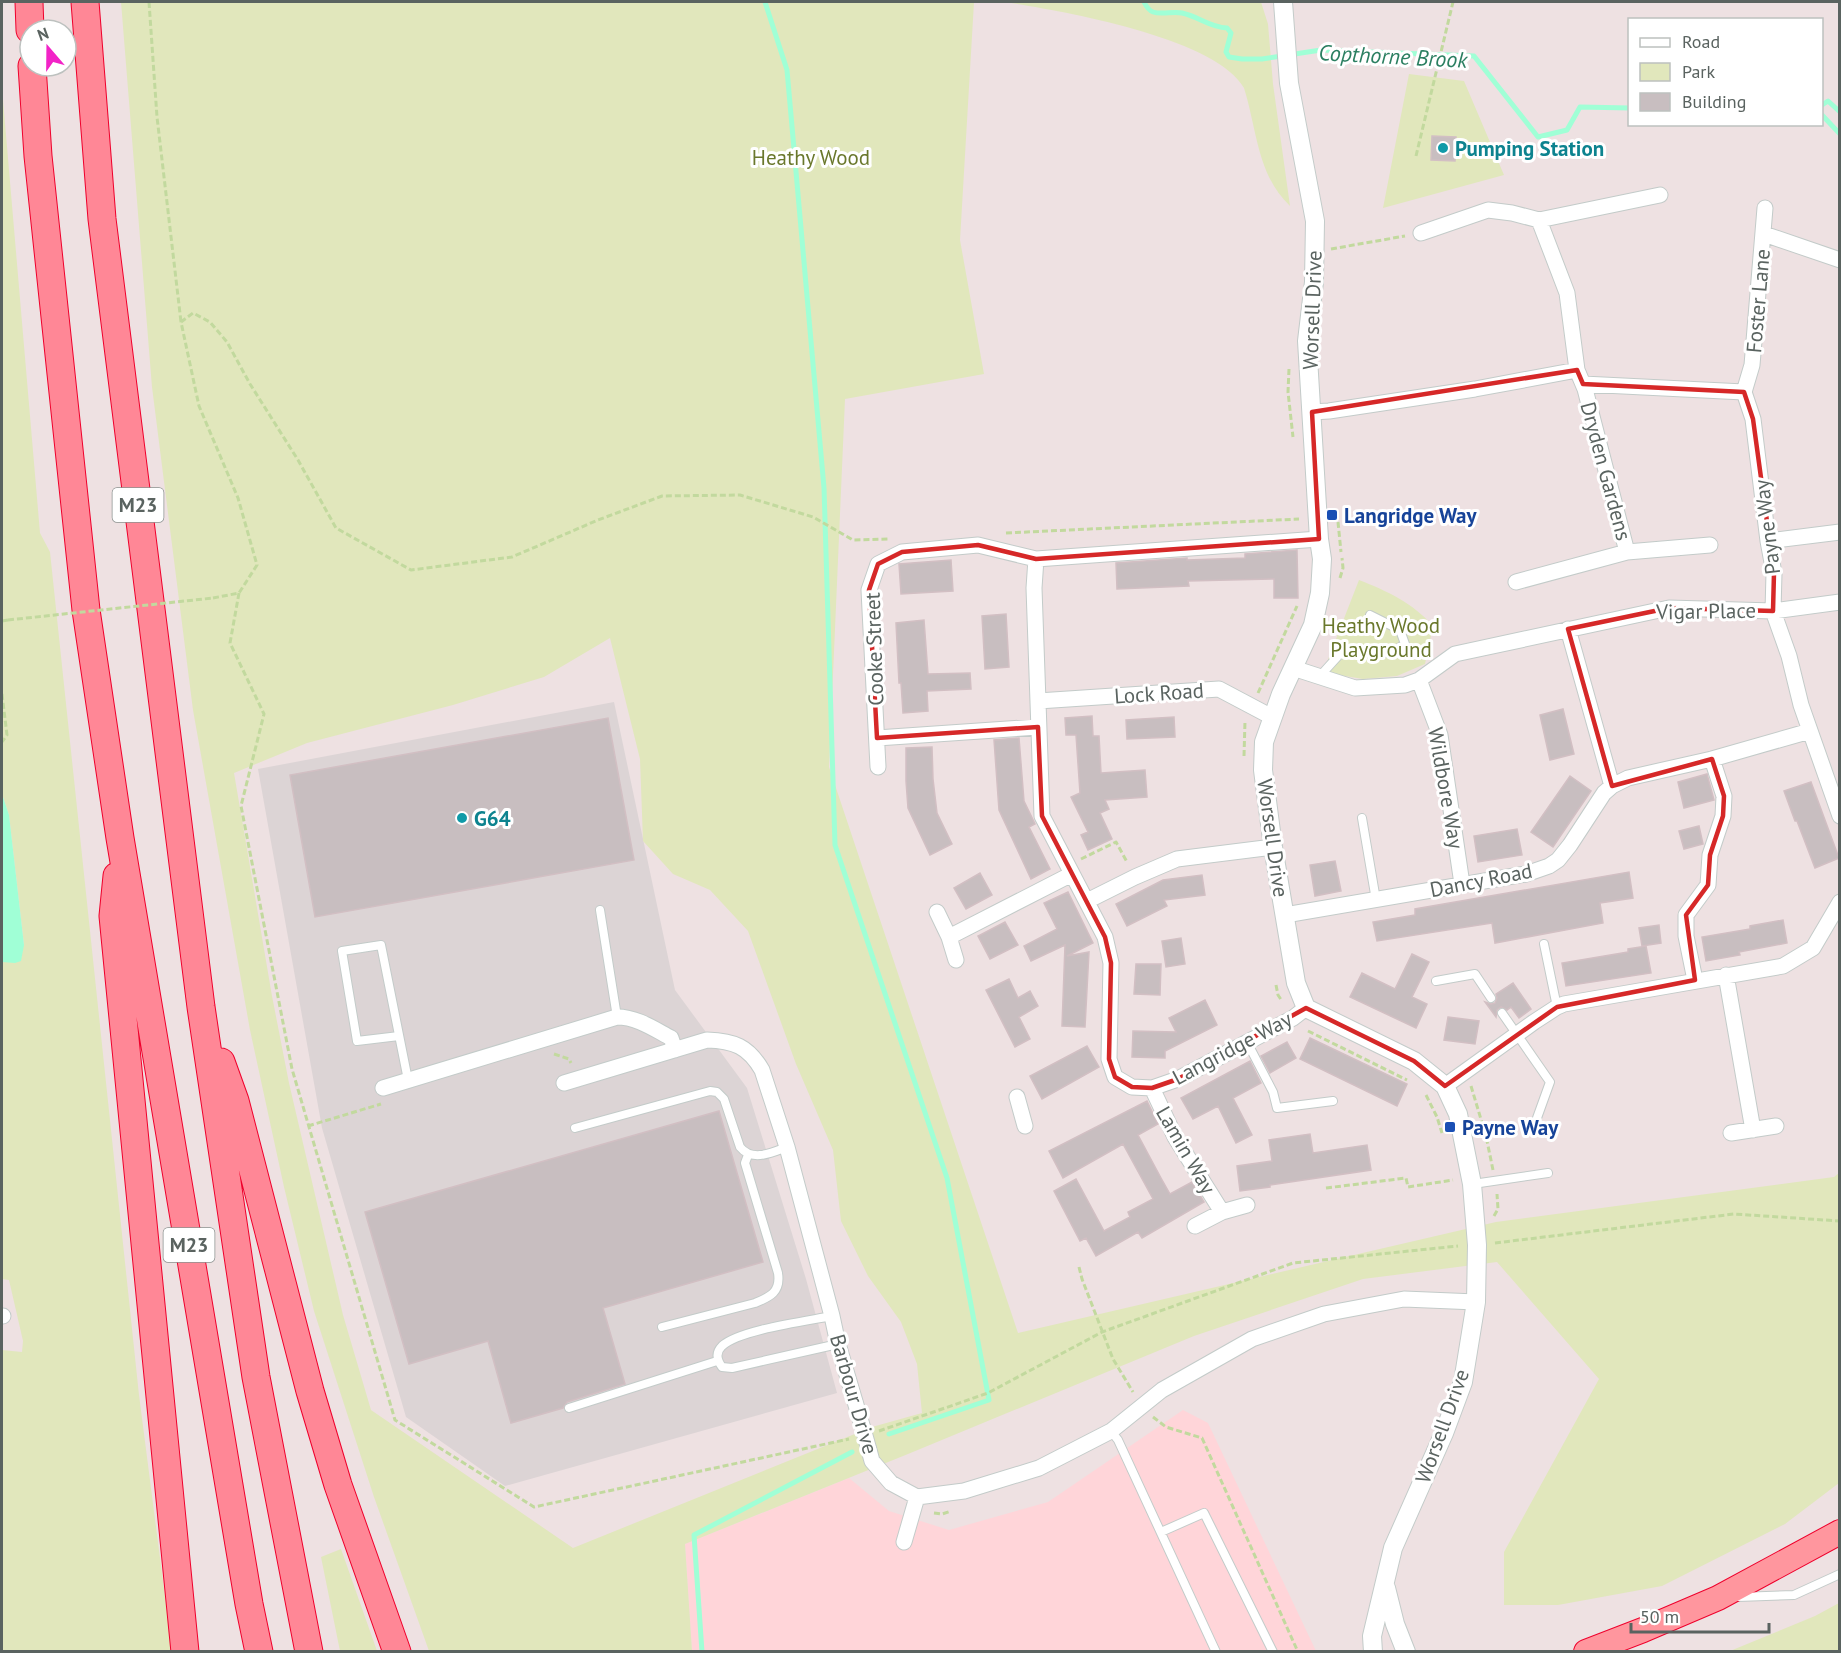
<svg xmlns="http://www.w3.org/2000/svg" width="1841" height="1653" font-family="'PT Sans',sans-serif">
	<style>
		.commercial { fill: #ffd5d9 }
		.industrial { fill: #dcd4d5 }
		.green { fill: #e1e7bc; fill-rule: evenodd }
		.water { fill: #a0ffd6 }
		.lines { fill: none; stroke-linecap: round; stroke-linejoin: round }
		.stream { stroke: #a0ffd6; stroke-width: 5 }
		.building { fill: #c8bec0; stroke: #d2bfc3; stroke-width: 1.5 }
		.service-casing { stroke: #c3cbc9; stroke-width: 10 }
		.minor-casing { stroke: #c3cbc9; stroke-width: 17 }
		.tertiary-casing { stroke: #c3cbc9; stroke-width: 20 }
		.trunk-casing { stroke: #ef002c; stroke-width: 26 }
		.motorway-casing { stroke: #ef002c; stroke-width: 29 }
		.path { stroke: #c2d99e; stroke-width: 3; stroke-dasharray: 6 3; stroke-linecap: butt }
		.service { stroke: #fff; stroke-width: 8 }
		.minor { stroke: #fff; stroke-width: 15 }
		.tertiary { stroke: #fff; stroke-width: 18 }
		.trunk { stroke: #ff969e; stroke-width: 24 }
		.motorway { stroke: #ff8796; stroke-width: 27 }
		.minor-bridge-casing { stroke: #c3cbc9; stroke-width: 17; stroke-linecap: butt }
		.path-bridge { stroke: #c2d99e; stroke-width: 3; stroke-dasharray: 6 3; stroke-linecap: butt }
		.minor-bridge { stroke: #fff; stroke-width: 15 }
		.marked { fill: none; stroke: #d62828; stroke-width: 4.5; stroke-linejoin: round }
		.culture-dot { fill: #0f9aa8; stroke: #fff; stroke-width: 2 }
		.transit-dot { fill: #1a4fb4; stroke: #fff; stroke-width: 2 }
		.labels { text-anchor: middle; dominant-baseline: central; stroke-width: 6; stroke-linejoin: round; paint-order: stroke }
		.shield { fill: #fff; stroke: #8c9290; stroke-width: 1.5 }
		.shield-label { font-size: 20px; font-weight: bold; fill: #5a6360 }
		.culture-label { font-size: 21px; font-weight: bold; fill: #0d838f; stroke: #fff; text-anchor: start }
		.park-label { font-size: 21px; fill: #6a782c; stroke: #fff }
		.street-label { font-size: 21px; fill: #5a6360; stroke: #fff }
		.transit-label { font-size: 21px; font-weight: bold; fill: #164399; stroke: #fff; text-anchor: start }
		.water-label { font-size: 22px; font-style: italic; fill: #2b7f61; stroke: #fff }
	</style>
	<rect width="100%" height="100%" fill="#eee1e2"/>
	<path class="commercial" d="M1183,1410L1208,1423L1316,1651H692L685,1544L849,1478L889,1511L949,1530L1048,1502Z"/>
	<path class="industrial" d="M614,702L675,990L747,1088L806,1279L837,1393L505,1486L406,1417L322,1128L258,769Z"/>
	<path class="green" d="M121,2H974L960,240L984,374L845,399L829,767L1018,1333L1496,1222L1834,1177L1839,1173V1483L1785,1524L1662,1586L1558,1605H1504V1552L1599,1379L1497,1262L1363,1279L1194,1336L908,1454L685,1544L692,1651H429L374,1497L314,1311L284,1187L250,1030L193,710L152,387ZM610,638L640,759L643,841L673,874L710,890L748,931L796,1064L833,1150L841,1221L868,1276L901,1322L917,1364L922,1413L872,1427L573,1548L371,1410L343,1315L289,1083L272,996L234,773L307,743L453,705L544,677Z
		M1005,2H1261L1268,24L1273,84L1290,206C1257,175 1257,129 1244,88C1215,37 1061,11 1005,2Z
		M1409,74L1464,81L1504,175L1383,208Z
		M2,88L40,533L50,552L139,1395L172,1651H2V1350L22,1352L23,1341L9,1280L2,1279V962L24,945L9,815L2,794Z
		M1359,580C1387,591 1413,603 1433,626L1425,664L1397,676L1363,679L1327,673V662Z
		M341,1549L377,1651H340L321,1557Z
		M1839,1603V1651H1730L1815,1616Z"/>
	<path class="water" d="M2,794L9,815L24,945L21,961L15,963L2,962Z"/>
	<g class="lines">
		<path class="stream" d="M765,2L787,70L824,488L835,845L947,1178L989,1400L889,1434
			M1144,2C1146,6 1148,10 1153,12C1162,15 1173,11 1182,13C1200,17 1209,27 1227,28L1231,33L1226,52L1229,57L1242,59H1262L1321,50L1474,56L1538,137L1567,130L1580,107L1630,108
			M1822,105L1828,101L1840,112
			M1822,115L1840,134
			M702,1652L694,1535L852,1452"/>
	</g>
	<path class="building" d="M1432,136L1456,137L1455,161L1431,160Z
		M1297,550L1298,598H1274V579L1188,581L1189,586L1117,589L1116,563L1187,558V560L1245,558V554Z
		M951,560L953,591L901,594L899,564Z
		M1006,614L1009,667L985,669L982,616Z
		M924,620L928,674L970,673L971,689L927,691L928,711L903,713L901,683H899L896,623Z
		M1563,709L1574,754L1550,760L1540,715Z
		M1092,716L1093,736H1099L1101,773L1145,770L1147,797L1105,800L1109,809L1100,813L1112,839L1088,850L1081,835L1088,832L1071,797L1080,793L1076,735H1066L1065,718Z
		M1174,717L1175,737L1127,739L1126,720Z
		M608,718L634,860L315,917L290,775Z
		M1019,738L1024,801L1035,824L1029,827L1050,869L1031,879L999,810L994,740Z
		M932,747L933,779L937,813L952,844L930,855L908,808L906,781V748Z
		M1707,774L1714,800L1684,808L1678,782Z
		M1570,776L1591,791L1553,847L1531,832Z
		M1811,782L1839,858L1815,868L1797,821H1795L1784,791Z
		M1699,826L1703,844L1684,849L1679,831Z
		M1517,829L1522,855L1478,862L1474,836Z
		M1335,861L1341,891L1315,896L1310,865Z
		M1629,872L1633,898L1600,903L1603,923L1495,943L1492,923L1377,941L1373,922L1415,915V909Z
		M980,873L992,895L966,909L954,888Z
		M1202,875L1205,895L1164,900L1167,906L1127,926L1116,904L1163,880Z
		M1068,892L1093,943L1067,956L1089,952L1085,1027L1062,1026L1065,945L1031,961L1024,946L1057,929L1044,903Z
		M1783,920L1787,943L1739,952L1740,955L1706,961L1702,937L1750,929V926Z
		M1005,922L1018,945L990,959L978,936Z
		M1659,925L1661,943L1642,946L1639,928Z
		M1181,938L1185,964L1166,967L1162,941Z
		M1646,946L1651,973L1566,986L1562,963L1628,952V949Z
		M1412,954L1429,962L1412,997L1427,1004L1416,1028L1350,997L1362,973L1395,989Z
		M1136,964H1161L1160,995L1134,994Z
		M1009,979L1018,998L1030,991L1038,1006L1019,1017L1030,1039L1015,1047L986,990Z
		M1513,983L1531,1009L1519,1018L1511,1007L1507,1010L1501,1007L1497,1010L1496,1017L1485,1002L1491,1004L1495,1003L1497,998L1496,994Z
		M1205,1000L1217,1025L1165,1051V1058L1132,1057L1133,1031L1176,1032L1169,1018Z
		M1448,1017L1479,1021L1475,1044L1444,1040Z
		M1310,1038L1407,1084L1397,1106L1300,1059Z
		M1287,1042L1296,1058L1270,1073L1261,1056Z
		M1087,1046L1099,1067L1042,1099L1030,1076Z
		M1250,1061L1261,1083L1233,1098L1252,1135L1236,1143L1218,1106L1193,1119L1181,1098Z
		M1147,1101L1158,1124L1138,1135L1161,1178L1170,1194L1192,1182L1204,1202L1142,1238L1138,1232L1096,1256L1086,1238L1080,1241L1054,1191L1076,1179L1104,1231L1130,1217L1128,1212L1153,1199L1123,1144L1063,1178L1049,1151Z
		M719,1111L763,1262L603,1308L625,1384L567,1402L563,1408L511,1423L488,1341L409,1364L365,1212Z
		M1310,1134L1313,1153L1367,1145L1371,1170L1270,1185V1187L1240,1191L1237,1166L1272,1161L1269,1140Z"/>
	<g class="lines">
		<g class="service-casing">
			<path id="service" d="M1319,677L1339,655L1355,651L1391,653L1405,644L1400,630L1370,615
				M1362,818L1376,900
				M600,910L617,1017
				M1544,944L1557,1007
				M1436,981L1475,974L1491,998
				M1502,1013L1550,1082L1537,1118
				M399,1036L357,1041L342,951L381,945L408,1080
				M1247,1042L1273,1092L1277,1108L1333,1101
				M575,1128L710,1091L717,1092L724,1099L740,1147C752,1162 771,1153 787,1147
				M1473,1184L1548,1173
				M832,1316C807,1321 739,1330 722,1346C715,1353 717,1360 722,1367L732,1368L838,1344
				M662,1327L755,1303C770,1297 781,1292 778,1273L745,1163L748,1155
				M569,1408L717,1361
				M1111,1431L1118,1440L1216,1652
				M1161,1532L1204,1513L1273,1652
				M1738,1597L1794,1595L1840,1574"/>
		</g>
		<g class="minor-casing">
			<path id="minor" d="M1539,220L1660,195
				M1421,233L1488,210L1512,213L1539,220L1567,293L1577,370L1585,389L1627,552
				M1764,234L1840,260
				M1583,384L1744,392L1753,419L1768,541L1774,573L1773,611L1789,656L1801,705L1840,816
				M1744,392L1752,365L1765,208
				M1312,412L1329,411L1475,389L1577,370
				M1768,541L1840,532
				M1036,559L1034,588L1042,816L1105,937L1111,963L1109,1059L1115,1077L1132,1087L1152,1088L1178,1079L1293,1018L1306,1008
				M1516,582L1627,552L1710,545
				M1568,629L1612,786
				M1293,668L1355,688L1405,685L1419,680L1455,654L1669,608L1773,611L1840,602
				M1419,680L1440,735L1462,884
				M1038,701L1219,689L1272,717
				M877,738L1038,727
				M878,767L869,590L878,564L902,552L978,545L1036,559L1319,539
				M1087,901L1135,877L1177,859L1273,847
				M937,912L949,937L956,960
				M1285,915L1526,874L1549,866L1558,860L1570,845L1604,793L1612,786L1628,778L1712,759L1810,731
				M949,937L1072,874
				M1726,975L1753,1130
				M1695,980L1686,936V915L1708,885L1710,855L1723,816L1724,796L1712,759
				M564,1083L707,1040C734,1041 748,1046 762,1070L787,1147L832,1316L838,1344L864,1432
				M1445,1086L1534,1022L1557,1007L1564,1004L1783,966L1813,948L1840,902
				M383,1088L617,1017C637,1017 654,1029 671,1038L675,1050
				M1152,1088L1175,1137L1222,1212
				M1017,1097L1025,1126
				M1731,1133L1776,1126
				M1195,1226L1222,1212L1247,1205
				M2,1316H3
				M869,1450L872,1461L891,1483L917,1497L964,1491L1039,1468L1111,1431L1162,1390L1252,1339L1324,1314L1404,1299L1476,1302
				M904,1542L917,1497"/>
		</g>
		<g class="tertiary-casing">
			<path id="tertiary" d="M1283,2L1289,83L1315,221L1314,282L1307,341L1319,539L1322,559L1320,593L1313,625L1281,694L1264,742L1263,770L1273,847L1296,983L1306,1008L1414,1061L1445,1086L1458,1114L1472,1184L1477,1245L1476,1302L1463,1382L1444,1433L1393,1548L1372,1636L1373,1652
				M1386,1588L1395,1624L1406,1652"/>
		</g>
		<g class="trunk-casing">
			<path id="trunk" d="M1586,1652L1643,1630L1718,1598L1840,1532"/>
		</g>
		<g class="motorway-casing">
			<path id="motorway" d="M29,2L30,30
				M85,2L102,219L201,1007L256,1377L309,1652
				M32,66L38,156L86,610L120,838L249,1604L259,1652
				M117,876L113,916L185,1652
				M221,1062L235,1101L310,1391L338,1485L397,1652"/>
		</g>
		<path class="path" d="M149,2L157,117L181,322
			M1416,156L1453,2
			M1331,249L1405,236
			M1289,369L1288,392L1293,437
			M1338,522L1341,552
			M1006,533L1299,519
			M1340,578L1343,568L1342,558
			M239,593L230,643L264,714L241,806L292,1069L395,1420L534,1507L849,1439
			M213,598L239,593L257,565L238,498L199,406L181,322L193,313L210,322L227,342L250,384L298,460L336,528L411,570L512,557L598,520L662,496L740,495L813,517L853,540L888,539
			M2,621L8,620
			M1258,693L1297,606
			M2,694L7,735L2,742
			M1244,756L1245,721
			M1081,859L1116,842L1127,862
			M1276,985L1278,995L1282,1001
			M1308,1031L1407,1080
			M554,1054L569,1059L571,1063
			M1471,1086L1486,1136L1493,1170
			M1426,1095L1437,1117L1442,1133
			M308,1126L381,1104
			M1326,1188L1406,1178L1408,1187L1453,1180
			M1494,1216L1498,1209L1497,1194
			M1495,1243L1734,1214L1840,1221
			M1079,1267L1082,1279L1113,1359L1133,1392
			M1153,1417L1166,1427L1202,1438L1298,1652
			M879,1431L988,1393L1102,1332L1293,1263L1458,1246
			M934,1513L942,1514L951,1511"/>
		<use href="#service" class="service"/>
		<use href="#minor" class="minor"/>
		<use href="#tertiary" class="tertiary"/>
		<use href="#trunk" class="trunk"/>
		<use href="#motorway" class="motorway"/>
		<g class="minor-bridge-casing">
			<path id="minor-bridge" d="M864,1432L869,1450"/>
		</g>
		<path class="path-bridge" d="M8,620L213,598"/>
		<use href="#minor-bridge" class="minor-bridge"/>
	</g>
	<path class="marked" d="M1577,370L1583,384L1744,392L1753,419L1774,573L1773,611L1669,608L1568,629L1612,786L1712,759L1724,796L1723,816L1710,855L1708,885L1686,915L1695,980L1557,1007L1445,1086L1414,1061L1306,1008L1178,1079L1152,1088L1132,1087L1115,1077L1109,1059L1111,963L1105,937L1042,816L1038,727L877,738L869,590L878,564L902,552L978,545L1036,559L1319,539L1312,412Z"/>
	<g class="culture-dot">
		<circle cx="1443" cy="148" r="6"/>
		<circle cx="462" cy="818" r="6"/>
	</g>
	<g class="transit-dot">
		<rect x="1326" y="509" width="12" height="12" rx="3"/>
		<rect x="1444" y="1121" width="12" height="12" rx="3"/>
	</g>
	<g class="labels">
		<g class="shield">
			<rect x="112.5" y="488" width="51" height="34" rx="4.5"/>
			<rect x="163.5" y="1228" width="51" height="34" rx="4.5"/>
		</g>
		<g class="shield-label">
			<text x="138" y="505">M23</text>
			<text x="189" y="1245">M23</text>
		</g>
		<g class="culture-label">
			<text x="1455" y="148">Pumping Station</text>
			<text x="474" y="818">G64</text>
		</g>
		<g class="park-label">
			<text x="811" y="157">Heathy Wood</text>
			<text x="1381" y="625">Heathy Wood<tspan x="1381" dy="24">Playground</tspan></text>
		</g>
		<g class="street-label">
			<text transform="translate(1758 301) rotate(-85)">Foster Lane</text>
			<text transform="translate(1312 310) rotate(-88)">Worsell Drive</text>
			<text transform="translate(1606 471) rotate(75)">Dryden Gardens</text>
			<text transform="translate(1767 527) rotate(-97)">Payne Way</text>
			<text transform="translate(1706 611) rotate(-1)">Vigar Place</text>
			<text transform="translate(874 649) rotate(-92)">Cooke Street</text>
			<text transform="translate(1159 693) rotate(-4)">Lock Road</text>
			<text transform="translate(1446 788) rotate(80)">Wildbore Way</text>
			<text transform="translate(1273 838) rotate(82)">Worsell Drive</text>
			<text transform="translate(1481 880) rotate(-11)">Dancy Road</text>
			<text transform="translate(1232 1048) rotate(-28)">Langridge Way</text>
			<text transform="translate(1186 1150) rotate(60)">Lamin Way</text>
			<text transform="translate(854 1394) rotate(74)">Barbour Drive</text>
			<text transform="translate(1442 1426) rotate(-70)">Worsell Drive</text>
		</g>
		<g class="transit-label">
			<text x="1344" y="515">Langridge Way</text>
			<text x="1462" y="1127">Payne Way</text>
		</g>
		<g class="water-label">
			<text transform="translate(1393 56) rotate(3)">Copthorne Brook</text>
		</g>
	</g>
	<rect width="1841" height="1653" fill="none" stroke="#5a6360" stroke-width="6"/>
	<rect x="1628" y="18" width="195" height="108" fill="#ffffff" stroke="#bdc1bf" stroke-width="1.5"/>
	<rect x="1640" y="38" width="30" height="9" fill="#ffffff" stroke="#bdc1bf" stroke-width="1.5"/>
	<text x="1682" y="48" font-size="18" fill="#5a6360">Road</text>
	<rect x="1640" y="63" width="30" height="18" fill="#e1e7bc" stroke="#bdc1bf" stroke-width="1.5"/>
	<text x="1682" y="78" font-size="18" fill="#5a6360">Park</text>
	<rect x="1640" y="93" width="30" height="18" fill="#c8bec0" stroke="#bdc1bf" stroke-width="1.5"/>
	<text x="1682" y="108" font-size="18" fill="#5a6360">Building</text>
	<g transform="translate(48 48) rotate(340)"><circle r="28" fill="#ffffff" stroke="#bdc1bf" stroke-width="1.5"/>
	<path d="M0-4.5L10 22L0 15L-10 22Z" fill="#f223c7"/>
	<text y="-9" font-size="16" font-weight="bold" text-anchor="middle" fill="#5a6360">N</text>
	</g>
	<path d="M1631 1623v9h138v-9" fill="none" stroke="#5a6360" stroke-width="3"/>
	<text x="1640" y="1623" font-size="18" fill="#5a6360" stroke="#ffffff" stroke-width="4.5" paint-order="stroke">50 m</text>
</svg>
